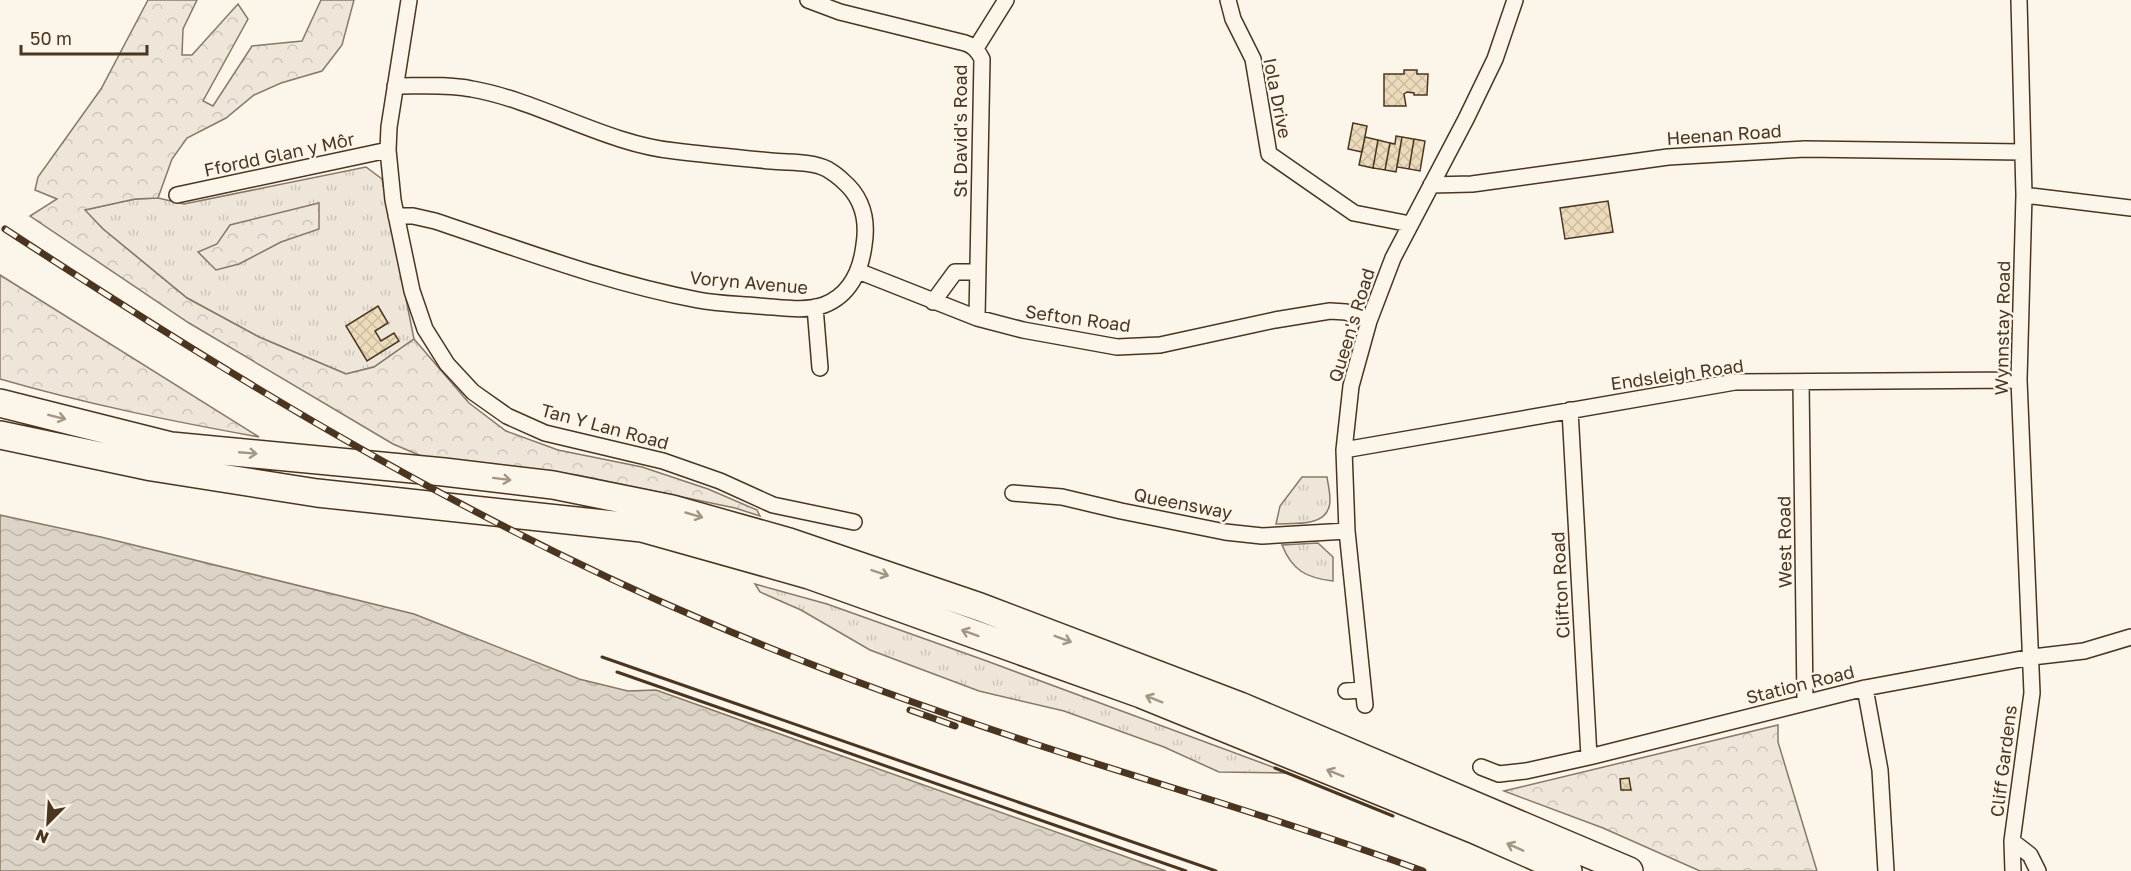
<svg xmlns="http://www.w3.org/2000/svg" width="2131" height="871" font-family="'Golos Text',sans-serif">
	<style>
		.grass { fill: url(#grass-tufts); stroke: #887966; stroke-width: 1.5 }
		.forest { fill: url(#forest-crowns); stroke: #887966; stroke-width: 1.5 }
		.water { fill: url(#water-waves); stroke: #887966; stroke-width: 1.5 }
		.building { fill: url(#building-cross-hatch); stroke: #4a3520; stroke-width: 1.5 }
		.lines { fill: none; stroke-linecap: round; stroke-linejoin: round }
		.street-casing { stroke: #4a3520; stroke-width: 18 }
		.highway-casing { stroke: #4a3520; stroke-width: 30 }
		.street { stroke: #fbf6e9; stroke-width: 15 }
		.highway { stroke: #fbf6e9; stroke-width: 27 }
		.rail-casing { stroke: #4a3520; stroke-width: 7 }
		.rail { stroke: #fbf6e9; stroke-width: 4.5; stroke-dasharray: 14; stroke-linecap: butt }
		.wall { stroke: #4a3520; stroke-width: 3 }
		.oneway { stroke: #a29684 }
		.labels { text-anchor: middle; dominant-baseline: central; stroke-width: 4.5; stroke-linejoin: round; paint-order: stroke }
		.street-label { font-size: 18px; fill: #4a3520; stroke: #fbf6e9 }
	</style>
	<defs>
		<pattern id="grass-tufts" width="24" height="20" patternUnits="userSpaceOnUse" patternTransform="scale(1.5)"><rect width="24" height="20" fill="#ede6d9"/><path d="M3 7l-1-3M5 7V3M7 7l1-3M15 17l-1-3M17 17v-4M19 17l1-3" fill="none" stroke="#cdc6ba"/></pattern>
		<pattern id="forest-crowns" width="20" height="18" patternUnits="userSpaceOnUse" patternTransform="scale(1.5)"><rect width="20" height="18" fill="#ede6d9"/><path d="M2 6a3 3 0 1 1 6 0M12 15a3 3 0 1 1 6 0" fill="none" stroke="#cdc6ba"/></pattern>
		<pattern id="water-waves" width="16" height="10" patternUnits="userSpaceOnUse" patternTransform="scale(1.5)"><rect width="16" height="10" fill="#dcd4c6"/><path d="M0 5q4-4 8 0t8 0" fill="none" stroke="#beb7aa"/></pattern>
		<pattern id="building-cross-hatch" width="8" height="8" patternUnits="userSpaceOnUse" patternTransform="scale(1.5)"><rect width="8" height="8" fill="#ecdcbc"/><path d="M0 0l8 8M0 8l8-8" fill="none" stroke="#ccbda1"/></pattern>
	</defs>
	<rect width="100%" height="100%" fill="#fbf6e9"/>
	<path class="grass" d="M366,167L382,179L414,339L374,367L346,374L259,337L187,298L103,229L84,210L135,199L158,198L184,204Z
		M1302,477H1327C1328,485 1332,499 1329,507C1324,527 1292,523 1276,524L1280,506Z
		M1318,543L1333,557V581C1306,578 1292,570 1282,545Z
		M755,584L827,604L984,660L1289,773L1219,772L1164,747L1064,711L979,691L870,650L801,610L760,592Z"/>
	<path class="forest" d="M148,0H197L183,29L182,55H192L238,4L248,19L203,101L213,106L252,46L302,41L321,0H354L342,45L322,71L281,83L254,95L226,118L187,138L172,159L158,198L135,199L85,210L103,229L187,298L259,337L346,374L374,367L414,339L469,403L506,431L558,450L642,467L708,489L757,510L760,516L735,508L577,475L426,458L393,444L189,323L30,216L57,199L35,190L38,177L101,89Z
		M319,203V229L281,242L239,264L216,270L198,252L217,244L230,225Z
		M0,275L259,437C171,421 86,404 0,379Z
		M1778,725V742L1817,871H1700L1603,828L1504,791Z"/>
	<path class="water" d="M0,515L101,537L414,614L579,679L628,691L656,690L1166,871H0Z"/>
	<path class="building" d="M1404,70H1417V74H1428L1427,95H1414V93L1407,92L1404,94L1406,106H1384V74H1404Z
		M1353,123L1367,126L1362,152L1348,149Z
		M1396,136L1402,137L1396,172L1385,170L1390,143L1395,144Z
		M1365,137L1378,140L1373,168L1359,165Z
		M1402,137L1414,139L1409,169L1397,167Z
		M1414,139L1425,141L1420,171L1409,169Z
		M1378,140L1390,143L1385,170L1373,168Z
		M1608,201L1613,232L1565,239L1560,208Z
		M378,306L388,323L375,331L381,341L394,333L399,341L367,361L346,326Z
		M1629,778L1631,790H1621L1620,779Z"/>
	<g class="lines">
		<g class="street-casing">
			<path id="street" d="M409,0L389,127L388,150L393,200L412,291L425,329L447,364L473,392L507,416L545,433L663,461L720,481L773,505L854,522
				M808,0L840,12L965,43C974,46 978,51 982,59L977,318
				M1228,0L1233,19L1253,59L1269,154L1354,213L1410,224
				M976,48L1006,0
				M395,86C421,86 447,84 472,89C540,101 606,144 675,151C707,155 739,158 771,161C789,163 811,161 827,169C832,172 839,177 843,181C863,198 868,220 864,245C861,270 850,295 824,305C805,312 779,307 759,306C739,304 718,304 698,300C608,283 522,250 435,221L413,216H396
				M1431,185L1472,184L1668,157L1805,149L2022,152
				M177,195L388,150
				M2024,195L2131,208
				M858,271L977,318L1023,330L1117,347L1160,345L1275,320L1330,311L1346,312L1369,321
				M933,302L955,272H978
				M815,307L820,368
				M1801,382L1805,701
				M1570,410L1589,757
				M1344,450L1735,382L2019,380
				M1013,493L1062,497L1121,511L1225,532L1262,536L1347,531
				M1865,688L1880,770L1886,871
				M1346,691L1363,690
				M1365,705L1347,531L1344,450L1351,386L1369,321L1393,258L1466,119L1495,59L1515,0
				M1481,767L1499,774L1526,771L1589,757L1865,688L2032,657L2084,651L2131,637
				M2012,841L2030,855L2038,871
				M2013,871L2012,841L2032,693L2019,380L2024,195L2019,0"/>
		</g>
		<g class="highway-casing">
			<path id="highway" d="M0,403L171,446L444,472L553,485L672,509L789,542L980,607L1240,706L1629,871
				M0,435L152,467L317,493L642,528L809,575L1141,694L1473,829L1568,871"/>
		</g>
		<use href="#street" class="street"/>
		<use href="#highway" class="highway"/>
		<g class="rail-casing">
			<path id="rail" d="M5,229C228,375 458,516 703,620C812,667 923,707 1035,744C1164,786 1295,824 1423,871
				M910,710L955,726"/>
		</g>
		<use href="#rail" class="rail"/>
		<path class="wall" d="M602,657L1216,871
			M617,672L1186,871
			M1275,768L1393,816"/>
	</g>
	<defs><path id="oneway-shaft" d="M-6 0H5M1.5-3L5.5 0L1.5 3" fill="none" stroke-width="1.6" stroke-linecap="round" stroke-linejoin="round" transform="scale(1.5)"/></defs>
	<g class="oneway">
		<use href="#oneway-shaft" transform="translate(57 417) rotate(14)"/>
		<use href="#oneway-shaft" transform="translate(248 453) rotate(5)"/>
		<use href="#oneway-shaft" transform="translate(502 479) rotate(7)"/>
		<use href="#oneway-shaft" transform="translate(694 515) rotate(16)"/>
		<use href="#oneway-shaft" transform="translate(880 573) rotate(19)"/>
		<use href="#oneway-shaft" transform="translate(970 633) rotate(-160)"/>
		<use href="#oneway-shaft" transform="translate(1063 639) rotate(21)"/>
		<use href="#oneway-shaft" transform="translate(1154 699) rotate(-158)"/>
		<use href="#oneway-shaft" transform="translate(1335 773) rotate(-158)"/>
		<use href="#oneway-shaft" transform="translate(1515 847) rotate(-156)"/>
	</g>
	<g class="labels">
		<g class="street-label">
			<text transform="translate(1278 98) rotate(79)">Iola Drive</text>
			<text transform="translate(960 131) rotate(-90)">St David's Road</text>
			<text transform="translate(1724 134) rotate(-4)">Heenan Road</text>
			<text transform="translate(279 154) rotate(-12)">Ffordd Glan y Môr</text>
			<text transform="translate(749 282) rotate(5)">Voryn Avenue</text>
			<text transform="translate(1078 318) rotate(8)">Sefton Road</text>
			<text transform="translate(1351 325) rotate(-73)">Queen's Road</text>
			<text transform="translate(2002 328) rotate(-89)">Wynnstay Road</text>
			<text transform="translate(1677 374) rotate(-8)">Endsleigh Road</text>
			<text transform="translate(605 426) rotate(15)">Tan Y Lan Road</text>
			<text transform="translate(1183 503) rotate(11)">Queensway</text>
			<text transform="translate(1784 542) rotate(-91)">West Road</text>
			<text transform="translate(1560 585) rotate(-93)">Clifton Road</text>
			<text transform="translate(1800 684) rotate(-14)">Station Road</text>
			<text transform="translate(2003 761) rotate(-83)">Cliff Gardens</text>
		</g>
	</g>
	<g transform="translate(48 823) rotate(204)" stroke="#fbf6e9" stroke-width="4.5" paint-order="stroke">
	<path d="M0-4.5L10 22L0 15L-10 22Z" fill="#4a3520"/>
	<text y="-9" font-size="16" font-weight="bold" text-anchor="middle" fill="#4a3520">N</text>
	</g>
	<path d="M21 45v9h126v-9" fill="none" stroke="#4a3520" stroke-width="3"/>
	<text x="30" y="45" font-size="18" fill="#4a3520" stroke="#fbf6e9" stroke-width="4.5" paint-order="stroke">50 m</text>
</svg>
